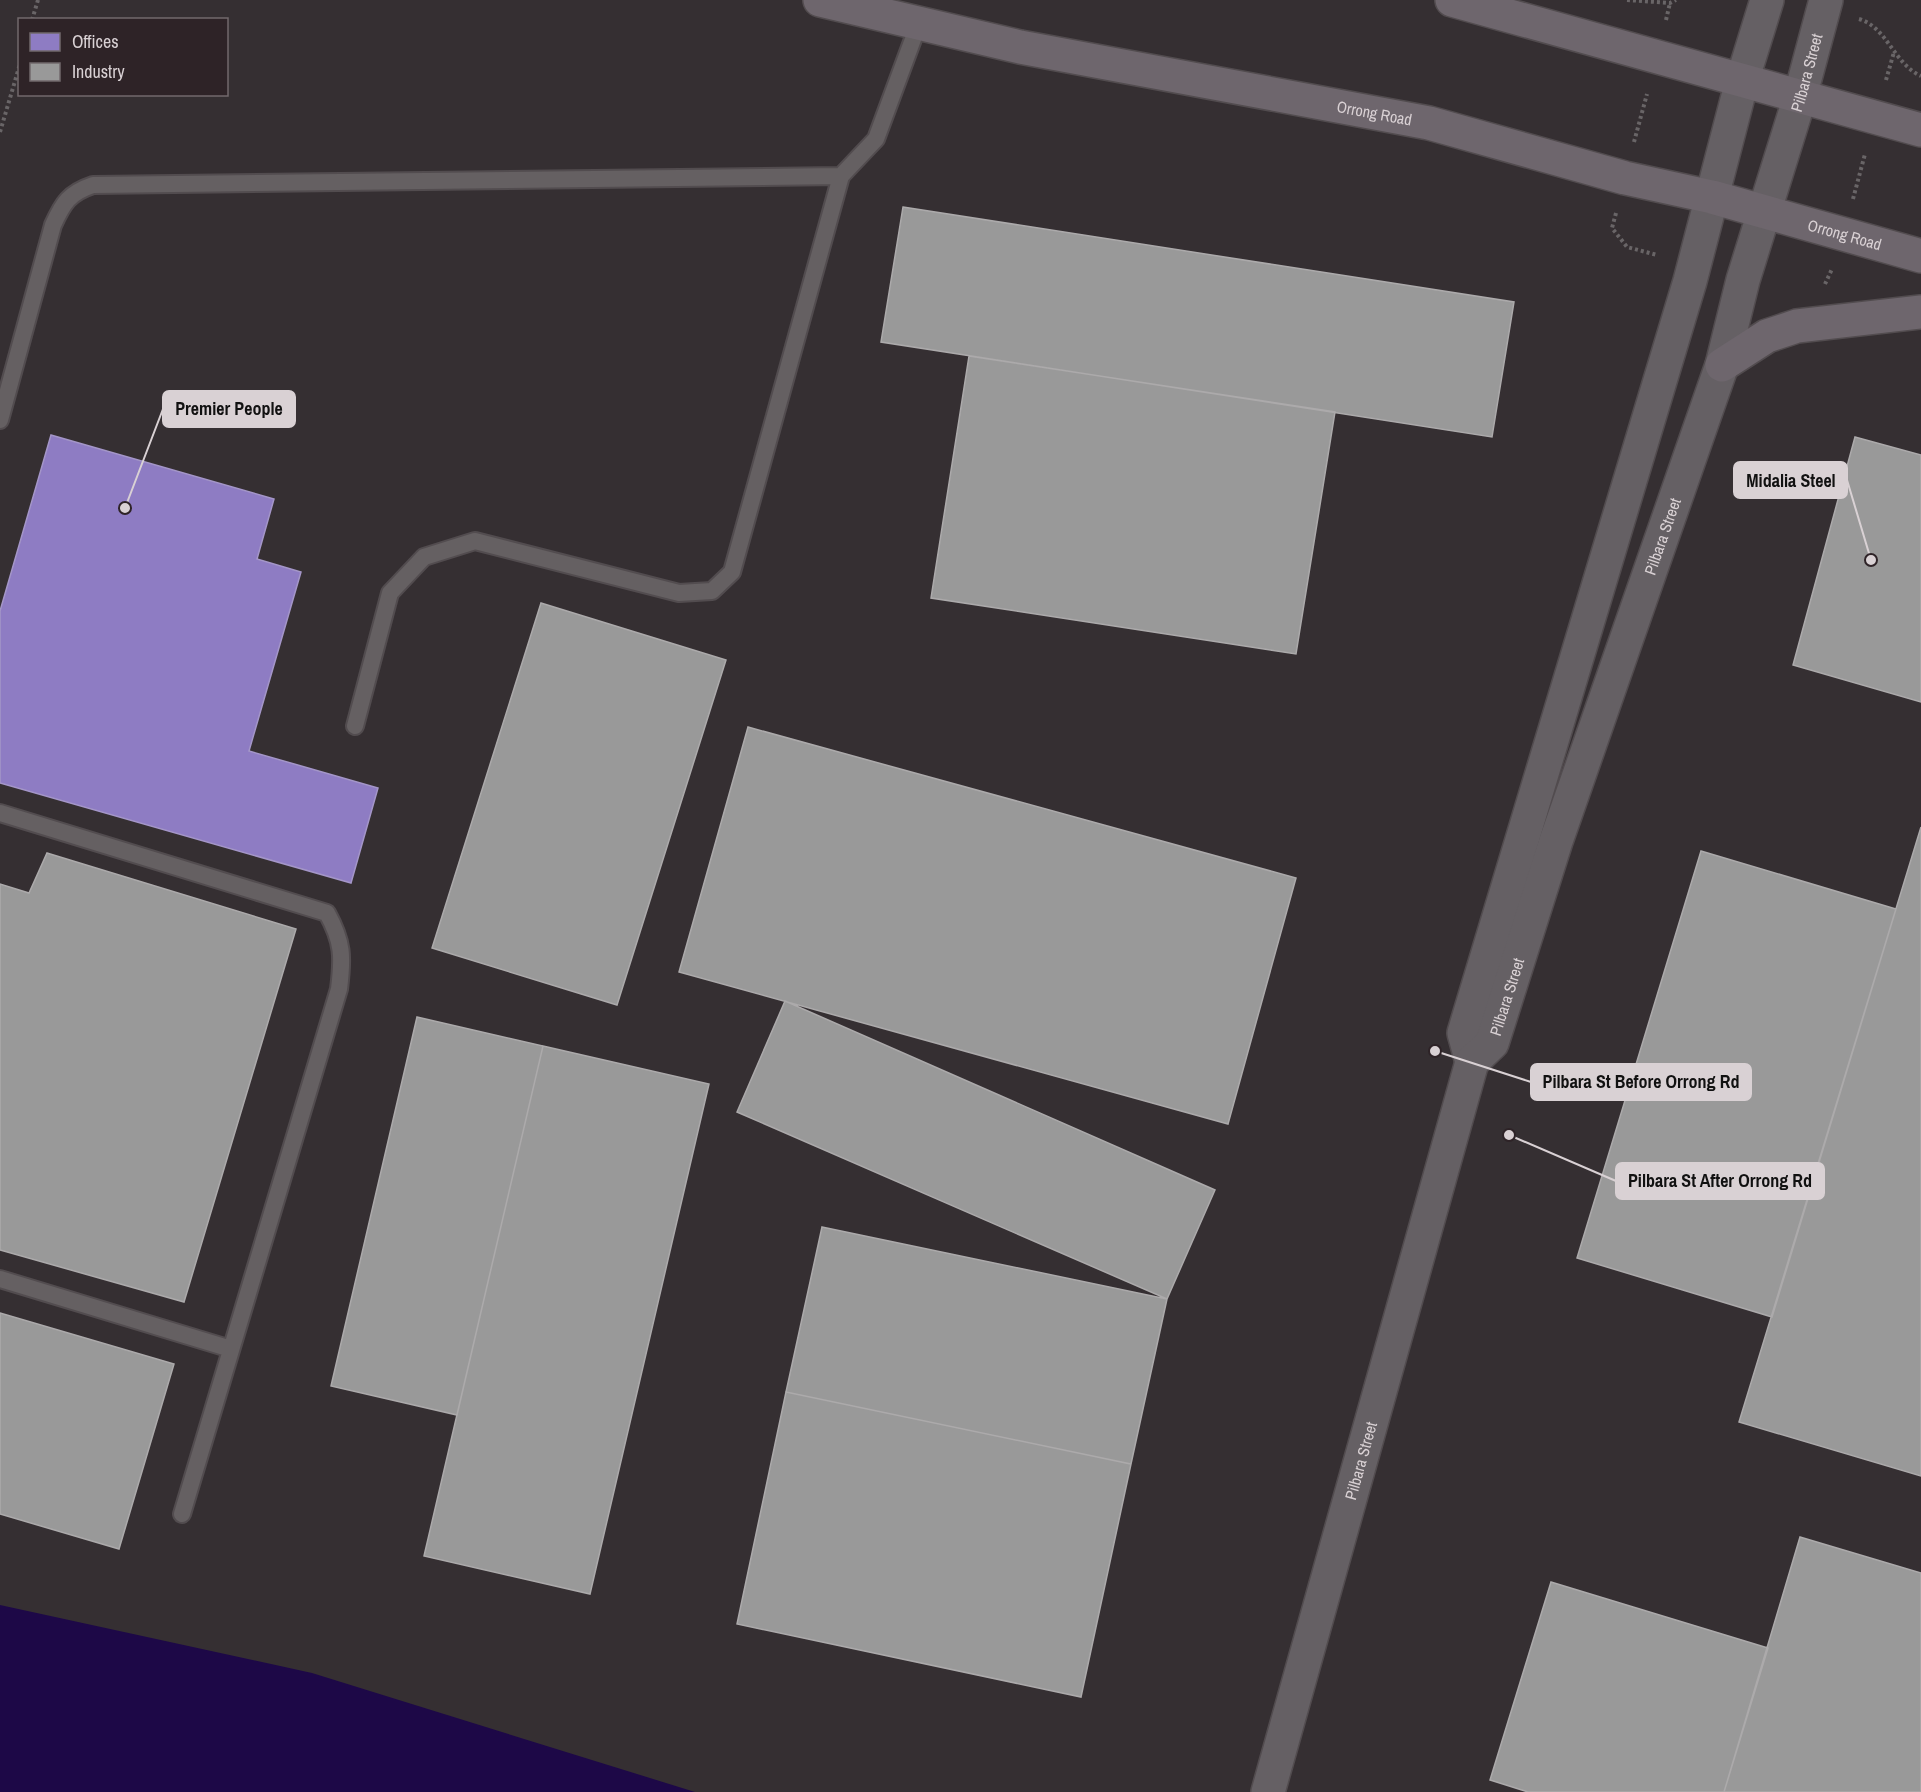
<svg xmlns="http://www.w3.org/2000/svg" width="1921" height="1792" font-family="'Archivo Narrow',sans-serif">
	<style>
		.water { fill: #1d0847 }
		.offices { fill: #8e7cc3; stroke: #a496c8; stroke-width: 1.5 }
		.industry { fill: #999; stroke: #acaaab; stroke-width: 1.5 }
		.lines { fill: none; stroke-linecap: round; stroke-linejoin: round }
		.service-casing { stroke: #524c4f; stroke-width: 20 }
		.secondary-casing { stroke: #524c4f; stroke-width: 36 }
		.trunk-casing { stroke: #524c4f; stroke-width: 36 }
		.path { stroke: #696567; stroke-width: 4; stroke-dasharray: 3 3; stroke-linecap: butt }
		.service { stroke: #656062; stroke-width: 16 }
		.secondary { stroke: #656064; stroke-width: 33 }
		.trunk { stroke: #6e666d; stroke-width: 33 }
		.labels { text-anchor: middle; dominant-baseline: central; stroke-width: 6; stroke-linejoin: round; paint-order: stroke }
		.street-label { font-size: 16px; fill: #d9d1d4; stroke: #2e2327 }
		.leader { fill: none; stroke: #d9d1d4; stroke-width: 2 }
		.callout-dot { fill: #d9d1d4; stroke: #2e2327; stroke-width: 2 }
		.callout { fill: #d9d1d4; stroke: #d9d1d4; stroke-width: 2 }
		.callout-label { font-size: 18px; text-anchor: middle; font-weight: bold; fill: #111 }
	</style>
	<rect width="100%" height="100%" fill="#352f32"/>
	<path class="water" d="M0,1605L312,1673L695,1792H0Z"/>
	<path class="offices" d="M51,435L274,499L257,559L301,572L249,751L378,788L351,883L0,783V611Z"/>
	<path class="industry" d="M903,207L1514,302L1492,437L881,342Z
		M969,356L1335,412L1296,654L931,598Z
		M1855,437L1921,455V702L1793,665Z
		M541,603L726,660L617,1005L432,948Z
		M748,727L1296,878L1228,1124L679,972Z
		M1921,827V1476L1739,1422Z
		M1701,851L1896,909L1772,1317L1577,1258Z
		M47,853L296,929L184,1302L0,1250V884L29,893Z
		M785,1001L1215,1190L1167,1299L737,1112Z
		M417,1017L543,1046L457,1415L331,1386Z
		M543,1046L709,1084L590,1594L424,1556Z
		M822,1227L1167,1299L1131,1464L786,1392Z
		M0,1313L174,1364L119,1549L0,1514Z
		M786,1392L1131,1464L1081,1697L737,1624Z
		M1800,1537L1921,1573V1792H1724Z
		M1551,1582L1768,1648L1724,1792H1528L1490,1780Z"/>
	<g class="lines">
		<g class="service-casing">
			<path id="service" d="M0,420L53,225C63,203 69,193 93,185L841,176L876,139L919,23
				M355,726L390,593L424,557L475,541L679,593L712,591L732,572L841,176
				M0,813L327,913C343,942 343,957 339,989L182,1514
				M0,1279L231,1349"/>
		</g>
		<g class="secondary-casing">
			<g id="secondary">
				<path d="M1472,1062L1464,1033L1690,281L1742,81L1767,0"/>
				<path id="s1" d="M1268,1792L1472,1062L1492,1043L1556,841L1722,365L1743,280L1800,97L1826,0"/>
			</g>
		</g>
		<g class="trunk-casing">
			<g id="trunk">
				<path id="s2" d="M820,0L1020,47L1429,123L1625,178L1712,197L1921,256"/>
				<path d="M1452,0L1921,130"/>
				<path d="M1722,365L1767,336L1797,326L1921,312"/>
			</g>
		</g>
		<path class="path" d="M1627,0L1670,3L1676,0
			M1859,19C1887,27 1894,64 1921,76
			M32,20L38,0
			M1666,20L1670,3
			M1886,80L1894,52
			M0,132L20,64
			M1634,142L1647,94
			M1853,199L1865,154
			M1616,213L1612,228L1627,247L1657,255
			M1825,284L1832,269"/>
		<use href="#service" class="service"/>
		<use href="#secondary" class="secondary"/>
		<use href="#trunk" class="trunk"/>
	</g>
	<g class="labels">
		<g class="street-label">
			<text stroke="none"><textPath href="#s1" startOffset="1806">Pilbara Street</textPath></text>
			<text stroke="none"><textPath href="#s2" startOffset="566">Orrong Road</textPath></text>
			<text stroke="none"><textPath href="#s2" startOffset="1052">Orrong Road</textPath></text>
			<text stroke="none"><textPath href="#s1" startOffset="1320">Pilbara Street</textPath></text>
			<text stroke="none"><textPath href="#s1" startOffset="834">Pilbara Street</textPath></text>
			<text stroke="none"><textPath href="#s1" startOffset="344">Pilbara Street</textPath></text>
		</g>
	</g>
	<path class="leader" d="M125 508L163 409M1871 560L1847 480M1435 1051L1531 1082M1509 1135L1616 1181"/>
	<g class="callout-dot">
		<circle cx="125" cy="508" r="6"/>
		<circle cx="1871" cy="560" r="6"/>
		<circle cx="1435" cy="1051" r="6"/>
		<circle cx="1509" cy="1135" r="6"/>
	</g>
	<g class="callout">
		<rect x="163" y="391" width="132" height="36" rx="6"/>
		<rect x="1734" y="462" width="113" height="36" rx="6"/>
		<rect x="1531" y="1064" width="220" height="36" rx="6"/>
		<rect x="1616" y="1163" width="208" height="36" rx="6"/>
	</g>
	<g class="callout-label">
		<text x="229" y="415">Premier People</text>
		<text x="1791" y="487">Midalia Steel</text>
		<text x="1641" y="1088">Pilbara St Before Orrong Rd</text>
		<text x="1720" y="1187">Pilbara St After Orrong Rd</text>
	</g>
	<rect x="18" y="18" width="210" height="78" fill="#2e2327" stroke="#72696c" stroke-width="1.5"/>
	<rect x="30" y="33" width="30" height="18" fill="#8e7cc3" stroke="#72696c" stroke-width="1.5"/>
	<text x="72" y="48" font-size="18" fill="#d9d1d4">Offices</text>
	<rect x="30" y="63" width="30" height="18" fill="#999999" stroke="#72696c" stroke-width="1.5"/>
	<text x="72" y="78" font-size="18" fill="#d9d1d4">Industry</text>
</svg>
